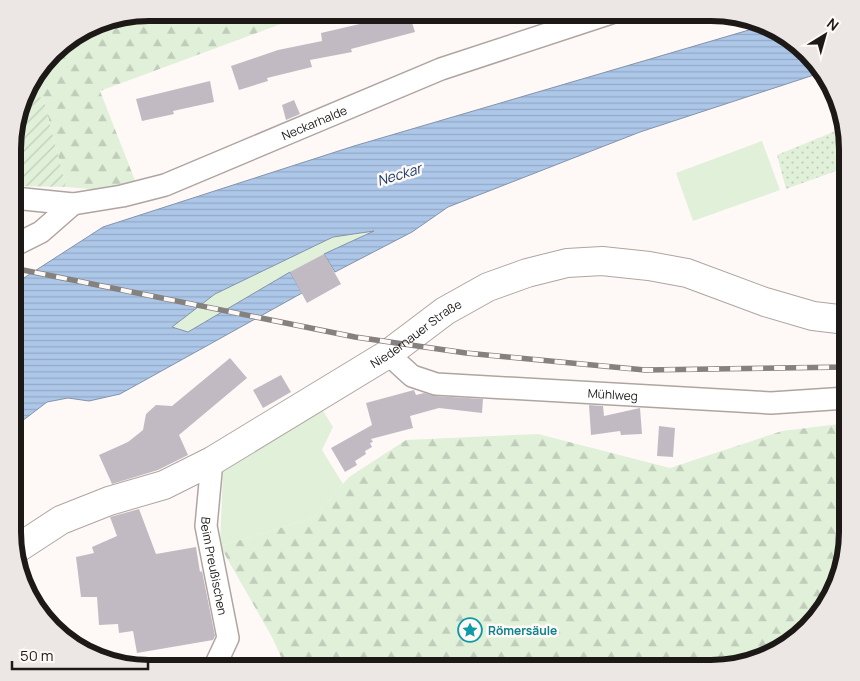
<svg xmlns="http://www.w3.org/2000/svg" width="860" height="681" font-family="Manrope,sans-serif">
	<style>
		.grass { fill: #e1f0d9 }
		.forest { fill: url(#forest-firs) }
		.park { fill: url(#park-dots) }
		.garden { fill: url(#garden-furrows) }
		.water { fill: url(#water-rules); stroke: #8293aa }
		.building { fill: #c1bac2 }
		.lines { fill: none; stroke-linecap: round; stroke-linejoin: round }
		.minor-casing { stroke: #afa5a0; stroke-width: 24 }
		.major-casing { stroke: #afa5a0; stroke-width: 30 }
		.minor { stroke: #fff; stroke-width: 21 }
		.major { stroke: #fff; stroke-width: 28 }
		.rail-casing { stroke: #85817f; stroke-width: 5.5 }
		.rail { stroke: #fef9f7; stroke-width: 4; stroke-dasharray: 11; stroke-linecap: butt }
		.labels { text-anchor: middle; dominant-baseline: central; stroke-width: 5; stroke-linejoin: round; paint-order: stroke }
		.street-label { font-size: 12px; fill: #1c1917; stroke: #fef9f7 }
		.culture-label { font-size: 12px; font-weight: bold; fill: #0d838f; stroke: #fef9f7; text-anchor: start }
		.water-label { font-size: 14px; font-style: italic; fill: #193b67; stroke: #fef9f7 }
		.rim { fill: none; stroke: #1c1917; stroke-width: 6 }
	</style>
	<defs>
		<pattern id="forest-firs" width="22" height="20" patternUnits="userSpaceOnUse" patternTransform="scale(1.25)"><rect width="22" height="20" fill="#e1f0d9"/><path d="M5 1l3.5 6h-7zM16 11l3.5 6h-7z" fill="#c0cdba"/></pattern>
		<pattern id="park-dots" width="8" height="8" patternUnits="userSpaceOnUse" patternTransform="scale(1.25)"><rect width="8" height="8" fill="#e1f0d9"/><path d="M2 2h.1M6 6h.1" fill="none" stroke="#c0cdba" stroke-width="1.8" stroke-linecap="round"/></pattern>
		<pattern id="garden-furrows" width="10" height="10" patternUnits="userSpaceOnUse" patternTransform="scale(1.25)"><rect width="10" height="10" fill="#e1f0d9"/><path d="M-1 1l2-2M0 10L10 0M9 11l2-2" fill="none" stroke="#c0cdba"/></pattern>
		<pattern id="water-rules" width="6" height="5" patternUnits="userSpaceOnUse" patternTransform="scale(1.25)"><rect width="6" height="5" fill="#adc7e9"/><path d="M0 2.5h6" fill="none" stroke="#94aac7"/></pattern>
	</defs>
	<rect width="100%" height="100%" fill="#fef9f7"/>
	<path class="grass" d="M762,141L780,190L693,221L676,173Z
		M376,230L324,254L188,333L171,327L215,294L333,237Z
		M322,409L333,427L322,450L343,484L313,518L220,546L223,471Z"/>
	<path class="forest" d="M149,13H305V15L100,91L138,188L103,190L66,187L43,97L25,98L31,81L59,46L105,20Z
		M847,423V541L837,585L813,622L764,658L711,668H534L524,666L513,668H286L272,637L220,546L313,518L349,477L406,440L538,434L670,468L782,431Z
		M54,628L144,668C117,668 70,649 54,628Z"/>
	<path class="park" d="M843,128L847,149V167L786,189L777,155Z"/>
	<path class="garden" d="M43,97L66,187L14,186V131L25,98Z"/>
	<path class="water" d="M766,25L801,47L820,73L640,132L448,207L412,232L335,272L324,254L374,231L333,237L215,294L172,327L188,332L290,272L302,293L120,394L89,401L68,398L47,402L13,428V285L103,227L354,146Z"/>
	<path class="building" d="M394,13H409L415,32L351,49L352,52L310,60L312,67L267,78L268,81L239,90L231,66L278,50L322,41L321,33L364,23V21Z
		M210,81L214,102L173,111L174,114L142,121L136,99Z
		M294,100L300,114L286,120L282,105Z
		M324,254L341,284L307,303L290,272Z
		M230,358L247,378L179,435L188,455L158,470L112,484L99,455L128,442L143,430L146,414L156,405L172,406Z
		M281,375L291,392L263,408L253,390Z
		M414,390L416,395L424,393L435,396L483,399L482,413L439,408L410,416L413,428L371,439L373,442L370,443L372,447L365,451L366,454L355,461L357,465L345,472L331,448L372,425L366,403Z
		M589,405L603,406L604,416L640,408L642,434L621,435L620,431L591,435Z
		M659,426L675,428L673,457L657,456Z
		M139,509L156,554L196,547L200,572L202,571L215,636L213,640L137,653L133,631L119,633L118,624L99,625L97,597H81L76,557L94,553L92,547L117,536L110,517Z"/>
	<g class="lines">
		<g class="minor-casing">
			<g id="minor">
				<path id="s1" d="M14,198L73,204L122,196L165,185L441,69L611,13"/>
				<path d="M13,246L41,232L73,204"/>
				<path id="s2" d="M388,354L412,376L436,384L771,403L847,398"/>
				<path id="s3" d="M212,461L206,526L228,638L214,668"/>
			</g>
		</g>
		<g class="major-casing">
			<g id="major">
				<path id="s4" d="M15,550L61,520L109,501L164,485L212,461L388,354L445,311L488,287L527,273L567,263L602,261L649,266L687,273L765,302L813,316L847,320"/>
			</g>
		</g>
		<use href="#minor" class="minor"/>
		<use href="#major" class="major"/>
		<g class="rail-casing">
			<path id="rail" d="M13,268L355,337L466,353L645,370L847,367"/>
		</g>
		<use href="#rail" class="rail"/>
	</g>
	<defs>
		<g id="sight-ring" transform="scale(1.25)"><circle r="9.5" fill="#fef9f7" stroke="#0f9aa8" stroke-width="1.5"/><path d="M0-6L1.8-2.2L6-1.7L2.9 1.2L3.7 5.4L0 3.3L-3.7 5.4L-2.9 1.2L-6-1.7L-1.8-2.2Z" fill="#0f9aa8"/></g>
	</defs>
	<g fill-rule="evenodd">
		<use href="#sight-ring" x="470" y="630"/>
	</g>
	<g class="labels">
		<g class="street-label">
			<text stroke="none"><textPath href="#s1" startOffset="315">Neckarhalde</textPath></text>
			<text stroke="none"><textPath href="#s4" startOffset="458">Niedernauer Straße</textPath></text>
			<text stroke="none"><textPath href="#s2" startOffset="235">Mühlweg</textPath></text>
			<text stroke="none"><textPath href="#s3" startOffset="106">Beim Preußischen</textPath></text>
		</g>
		<g class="culture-label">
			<text x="488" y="630">Römersäule</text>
		</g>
		<g class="water-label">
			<text transform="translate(399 174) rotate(-17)">Neckar</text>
		</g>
	</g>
	<path d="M0 0H860V681H0ZM149 21H711A128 128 0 0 1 839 149V532A128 128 0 0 1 711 660H149A128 128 0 0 1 21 532V149A128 128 0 0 1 149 21Z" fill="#ece7e5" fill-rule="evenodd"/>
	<path class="rim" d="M149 21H711A128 128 0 0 1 839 149V532A128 128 0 0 1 711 660H149A128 128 0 0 1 21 532V149A128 128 0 0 1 149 21Z"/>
	<g transform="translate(825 35) rotate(37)" stroke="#fef9f7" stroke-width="4" paint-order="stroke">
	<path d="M0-4L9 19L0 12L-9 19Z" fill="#1c1917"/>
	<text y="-8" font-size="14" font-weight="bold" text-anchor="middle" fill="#1c1917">N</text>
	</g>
	<path d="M12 661v8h136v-8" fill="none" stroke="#1c1917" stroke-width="2.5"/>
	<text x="20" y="661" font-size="15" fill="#1c1917" stroke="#fef9f7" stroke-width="4" paint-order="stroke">50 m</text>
</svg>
